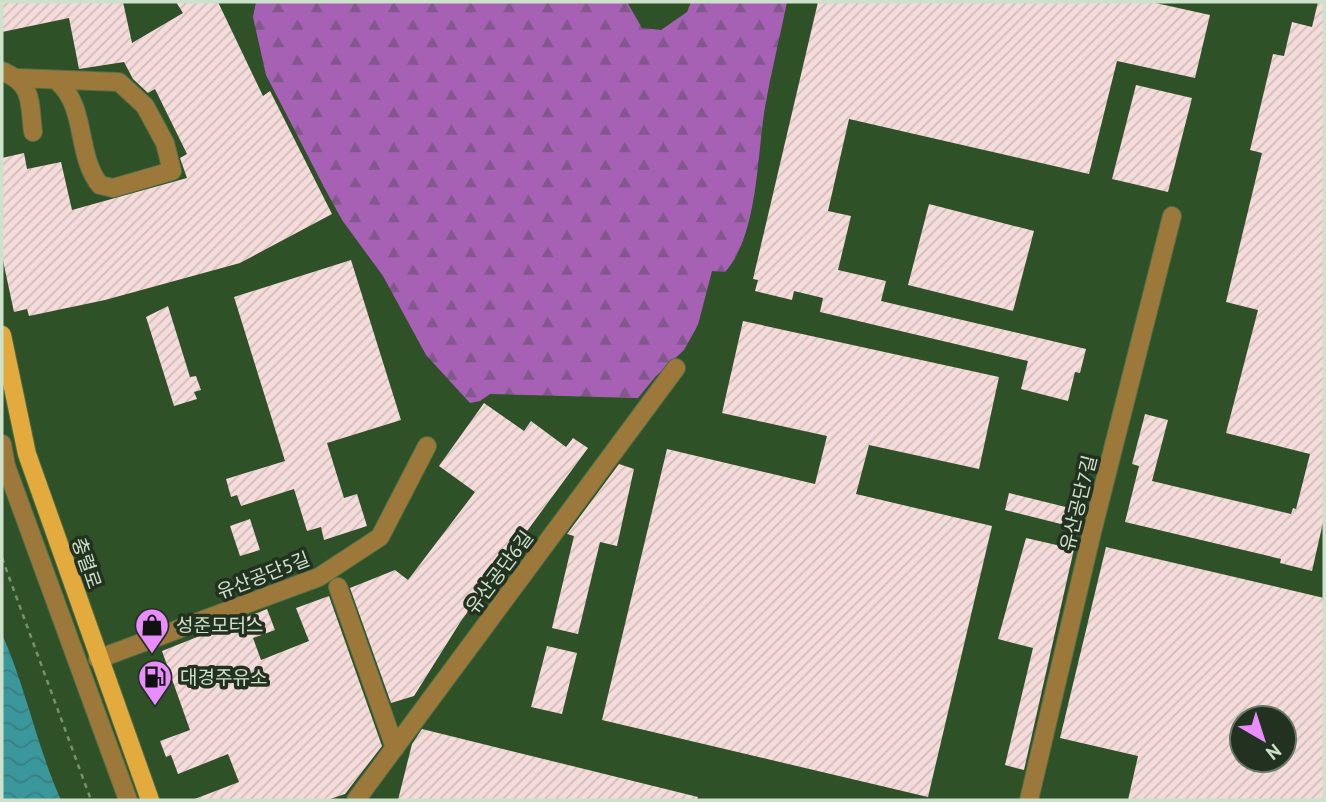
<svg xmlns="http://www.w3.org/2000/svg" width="1326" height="802" font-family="'PT Sans','Noto Sans KR',sans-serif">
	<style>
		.forest { fill: url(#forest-firs) }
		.water { fill: url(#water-waves) }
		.building { fill: url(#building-hatch); fill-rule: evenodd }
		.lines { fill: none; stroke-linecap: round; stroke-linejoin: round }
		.minor-casing { stroke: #4f6e48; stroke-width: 20 }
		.major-casing { stroke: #4f6e48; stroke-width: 20 }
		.path { stroke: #779271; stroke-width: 2.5; stroke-dasharray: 5 5; stroke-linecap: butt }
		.minor { stroke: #9c793a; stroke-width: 18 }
		.major { stroke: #e3aa3d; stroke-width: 18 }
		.labels { text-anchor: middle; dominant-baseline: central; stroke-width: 7; stroke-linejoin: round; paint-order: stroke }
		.street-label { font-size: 19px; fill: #cee1ca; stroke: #233220 }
		.poi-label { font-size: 19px; fill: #cee1ca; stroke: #233220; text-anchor: start }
	</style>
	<defs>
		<pattern id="forest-firs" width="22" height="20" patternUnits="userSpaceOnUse" patternTransform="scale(1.75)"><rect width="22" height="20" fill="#a661b5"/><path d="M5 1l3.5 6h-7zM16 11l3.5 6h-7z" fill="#82578b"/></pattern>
		<pattern id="water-waves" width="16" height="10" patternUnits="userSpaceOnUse" patternTransform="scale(1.75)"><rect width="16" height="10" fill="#3a979c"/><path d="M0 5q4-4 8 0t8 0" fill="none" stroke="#3b7e80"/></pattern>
		<pattern id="building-hatch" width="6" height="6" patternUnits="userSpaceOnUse" patternTransform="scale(1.75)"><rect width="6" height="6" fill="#f5dbda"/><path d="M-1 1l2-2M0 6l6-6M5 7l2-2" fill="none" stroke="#d0bdbb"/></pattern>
	</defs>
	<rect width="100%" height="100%" fill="#2f5128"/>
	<path class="forest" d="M256,2H627L642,28L661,30L687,12L691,2H787C780,37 771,72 765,107C757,155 758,236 725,272L712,271L698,325L684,350L656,376L638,398L490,394L480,401L470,403L426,355L383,276L342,220L324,187L266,75L253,17Z"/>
	<path class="water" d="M2,634C26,688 37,747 61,800H2Z"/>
	<path class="building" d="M2,2H123L132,43L183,13L176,2H218L263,96L270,91L332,214L240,263L105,300L29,316L27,309L14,312L2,256V158L24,153L27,169L61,162L72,210L187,178L180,158L187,154L155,89L148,93L133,79L124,62L79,69L69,18L2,32Z
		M818,2H1151L1210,15L1195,78L1117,61L1089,174L849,119L828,211L851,216L838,270L886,281L881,301L1086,349L1080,373L1075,372L1068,401L1021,389L1028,361L820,312L823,298L794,291L792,300L755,291L758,280L753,279Z
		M1318,2H1324V518L1312,571L1280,563L1281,559L1125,522L1139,466L1132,464L1145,414L1168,420L1152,481L1291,514L1293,508L1296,509L1310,454L1226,433L1258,310L1226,302L1262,153L1250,150L1273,54L1284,56L1292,22L1312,27Z
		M1136,85L1192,98L1168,192L1112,179Z
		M929,204L1034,231L1013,311L908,285Z
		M351,260L401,420L327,443L344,498L357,494L367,526L324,540L321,527L307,531L294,489L241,506L237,495L231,497L226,479L285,461L234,297Z
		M168,306L190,377L196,376L201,390L194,392L197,399L174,406L146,317Z
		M743,321L999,377L979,469L869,445L856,494L992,526L928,797L602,720L667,449L815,484L827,436L722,413Z
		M484,403L524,431L531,421L566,447L573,438L588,448L461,621L414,696L391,703L350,588L395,570L408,580L475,492L439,466Z
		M619,464L634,469L617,546L600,542L578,634L552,628L574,536L567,534Z
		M1009,493L1082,511L1077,528L1005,510Z
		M250,519L260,550L240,556L230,526Z
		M1026,538L1074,549L1024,770L1005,765L1033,648L998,639Z
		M1106,547L1324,598V800H1128L1138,756L1060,738ZM1242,718H1284V760H1242Z
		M329,596L382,746L345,794L327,800H192L239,782L228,754L178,774L171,755L166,757L160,741L190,730L162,651L267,609L275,630L253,638L261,660L309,641L296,608Z
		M547,646L577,653L562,714L531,707Z
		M422,729L698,797L697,800H398L412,744Z"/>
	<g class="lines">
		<g class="minor-casing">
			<path id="minor" d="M2,71C34,85 29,101 33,132
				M18,78L119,82L145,106L165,143L172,171L113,188L100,185C76,156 87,107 58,82
				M2,444L6,466L128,800
				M338,587L395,748
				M98,659L319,577L380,537L427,446
				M356,800L676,368
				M1029,800L1092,532L1172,216"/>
		</g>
		<g class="major-casing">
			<path id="major" d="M2,335L27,454L150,800"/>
		</g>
		<path class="path" d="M2,558L91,800"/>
		<use href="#minor" class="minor"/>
		<use href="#major" class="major"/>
	</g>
	<defs>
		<g id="shop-pin" transform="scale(1.75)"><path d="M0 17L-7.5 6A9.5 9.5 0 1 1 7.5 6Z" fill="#e98dfe" stroke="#233220"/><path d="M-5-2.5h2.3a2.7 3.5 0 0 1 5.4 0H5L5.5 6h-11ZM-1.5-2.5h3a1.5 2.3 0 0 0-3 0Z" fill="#111"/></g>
		<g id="fuel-pin" transform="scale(1.75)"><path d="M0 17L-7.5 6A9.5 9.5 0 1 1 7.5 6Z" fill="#e98dfe" stroke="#233220"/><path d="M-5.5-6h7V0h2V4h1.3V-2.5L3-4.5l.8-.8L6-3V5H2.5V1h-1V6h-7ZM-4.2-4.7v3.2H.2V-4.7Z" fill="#111"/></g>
	</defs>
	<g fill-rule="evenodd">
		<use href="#shop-pin" x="152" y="625"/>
		<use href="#fuel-pin" x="155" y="677"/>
	</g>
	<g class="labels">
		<g class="street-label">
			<text transform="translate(1078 503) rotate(-76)">유산공단7길</text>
			<text transform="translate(87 563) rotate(71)">충렬로</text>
			<text transform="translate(499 572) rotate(-53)">유산공단6길</text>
			<text transform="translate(263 575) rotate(-21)">유산공단5길</text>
		</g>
		<g class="poi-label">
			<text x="176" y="625">성준모터스</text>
			<text x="180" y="677">대경주유소</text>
		</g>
	</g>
	<rect width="1326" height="802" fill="none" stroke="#cee1ca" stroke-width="7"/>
	<g transform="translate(1263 739) rotate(141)"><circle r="33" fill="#233220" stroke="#677864" stroke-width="2"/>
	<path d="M0-5L12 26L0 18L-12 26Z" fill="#e98dfe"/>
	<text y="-10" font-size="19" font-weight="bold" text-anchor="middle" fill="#cee1ca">N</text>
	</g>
</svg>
